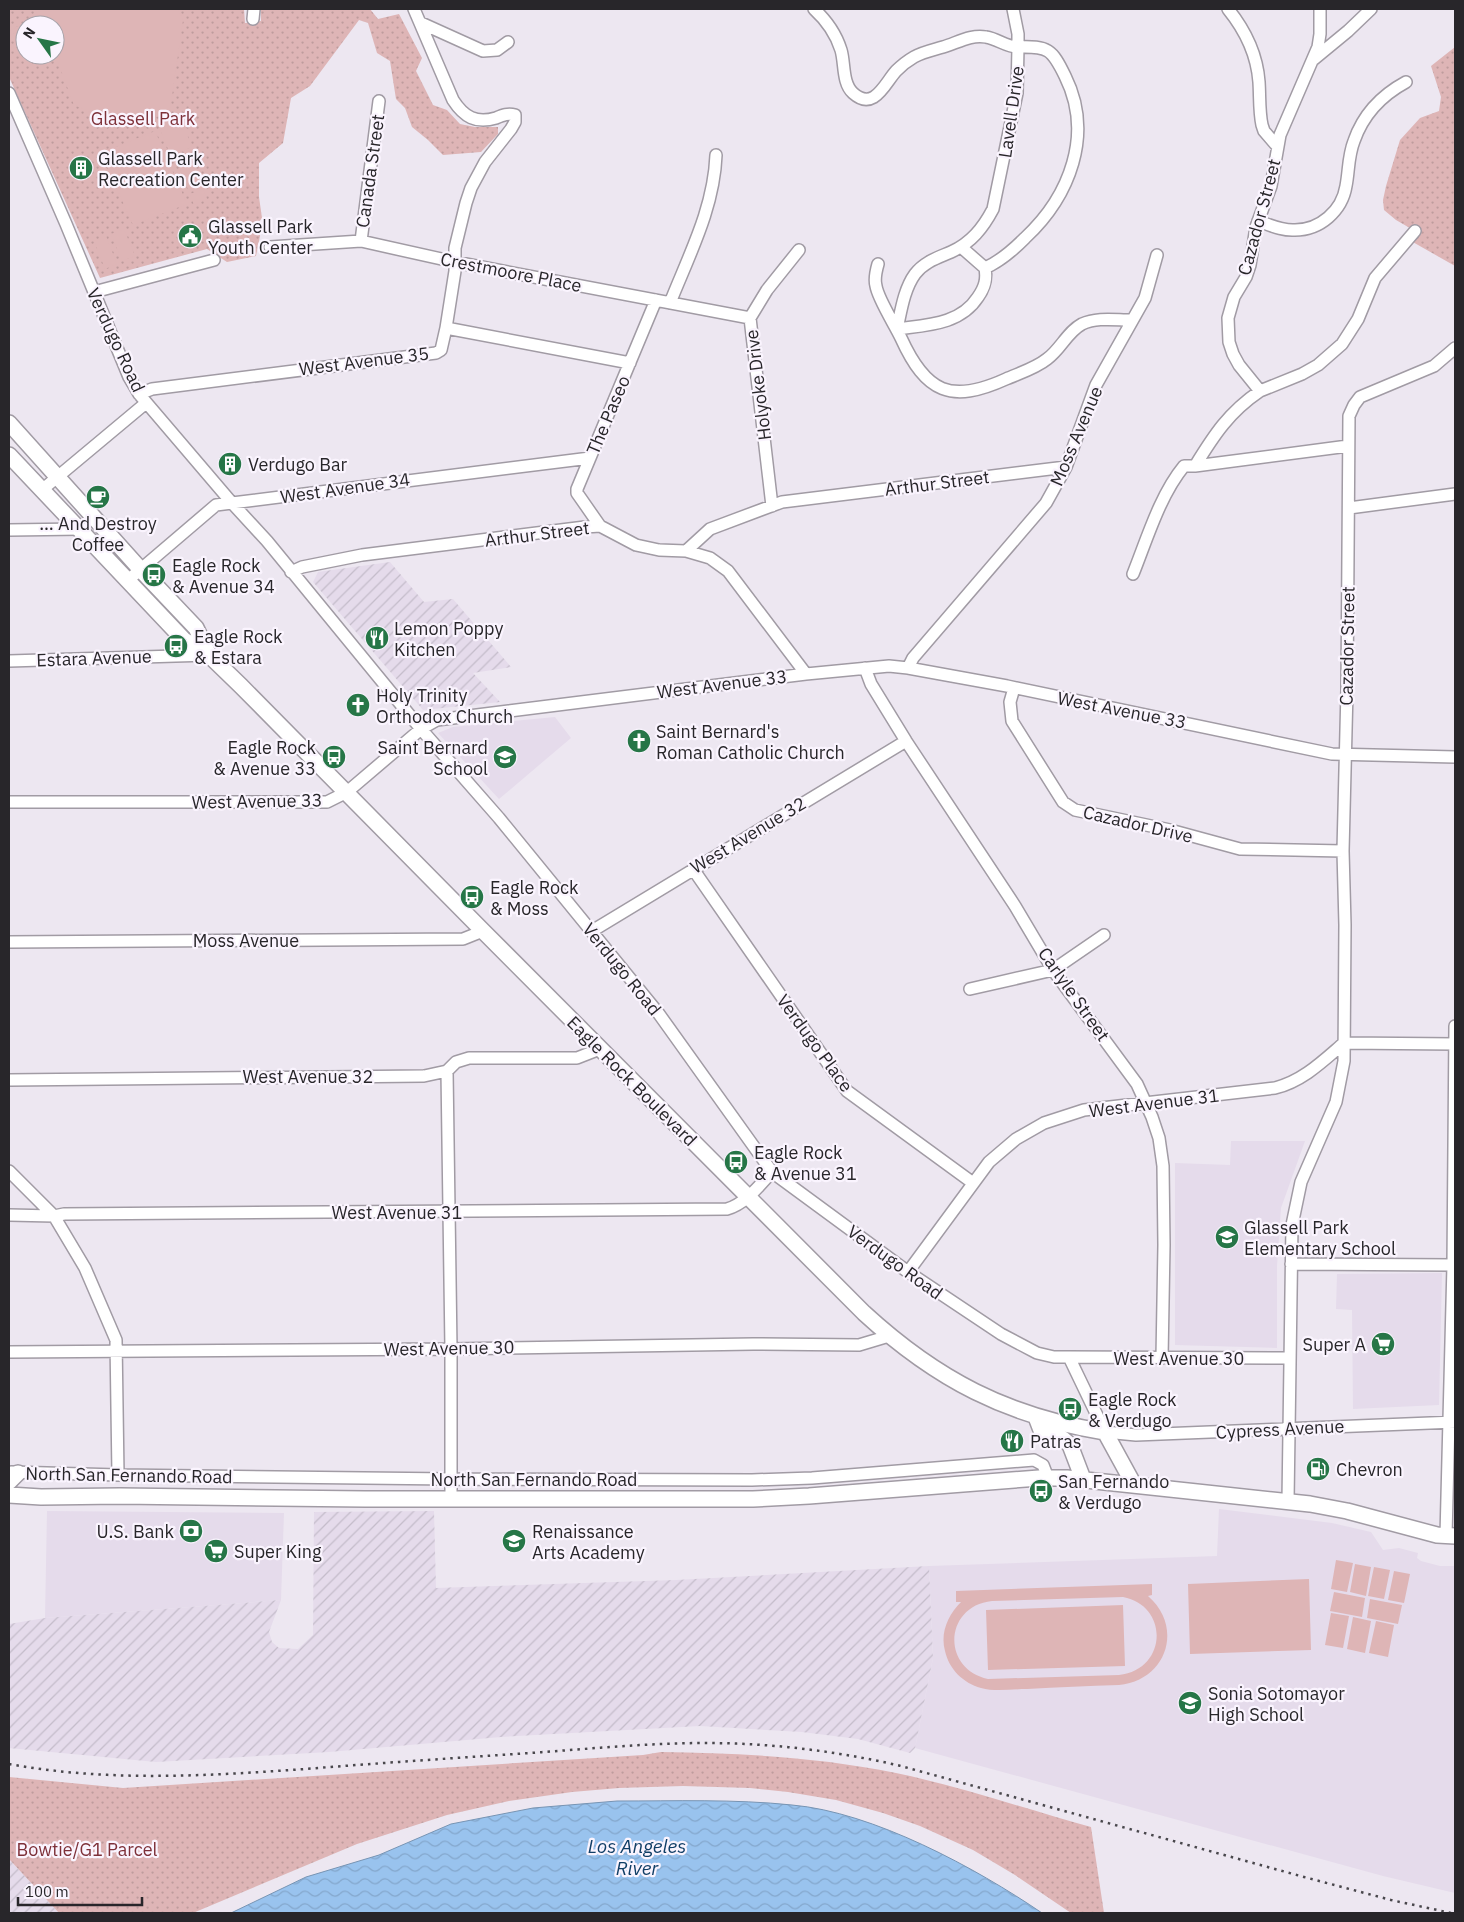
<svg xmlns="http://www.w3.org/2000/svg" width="1464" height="1922" font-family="'IBM Plex Sans',sans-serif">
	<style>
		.built { fill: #e5dbeb }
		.industrial { fill: url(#industrial-furrows) }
		.grass { fill: url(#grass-dots); fill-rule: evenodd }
		.garden { fill: #deb5b6; fill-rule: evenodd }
		.water { fill: url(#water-waves); stroke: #7794b3 }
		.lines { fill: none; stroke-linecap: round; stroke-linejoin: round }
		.minor-casing { stroke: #a19ba4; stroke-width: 14 }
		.major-casing { stroke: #a19ba4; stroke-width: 18 }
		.minor { stroke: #fff; stroke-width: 11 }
		.major { stroke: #fff; stroke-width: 15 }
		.rail { stroke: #49474c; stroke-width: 2.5; stroke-dasharray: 2.5 5; stroke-linecap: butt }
		.labels { text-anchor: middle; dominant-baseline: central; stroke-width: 4.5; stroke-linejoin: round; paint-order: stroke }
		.street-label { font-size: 18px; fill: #28262a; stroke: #faf4fe }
		.park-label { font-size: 18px; fill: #7d3038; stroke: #faf4fe }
		.poi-label { font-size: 18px; fill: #28262a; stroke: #faf4fe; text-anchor: start }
		.water-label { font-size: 19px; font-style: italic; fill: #103e66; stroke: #faf4fe }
	</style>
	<defs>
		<pattern id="industrial-furrows" width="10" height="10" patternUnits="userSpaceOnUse" patternTransform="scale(1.25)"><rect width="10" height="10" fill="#e5dbeb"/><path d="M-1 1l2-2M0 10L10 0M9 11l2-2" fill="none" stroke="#c4bcca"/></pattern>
		<pattern id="grass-dots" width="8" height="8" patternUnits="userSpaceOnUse" patternTransform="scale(1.25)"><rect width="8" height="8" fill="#deb5b6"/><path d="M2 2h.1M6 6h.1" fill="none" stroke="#be9c9d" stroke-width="1.8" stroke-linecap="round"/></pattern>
		<pattern id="water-waves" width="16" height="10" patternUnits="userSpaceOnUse" patternTransform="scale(1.25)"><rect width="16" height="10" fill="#99c3ee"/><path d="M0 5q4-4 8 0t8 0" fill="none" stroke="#84a7cc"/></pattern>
	</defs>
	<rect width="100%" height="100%" fill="#ede7f1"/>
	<path class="built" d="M555,717L571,738L499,799L438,733L453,727Z
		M1231,1141H1305L1281,1208L1277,1266V1348L1175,1345V1163L1230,1165Z
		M1442,1273L1439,1405L1353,1409L1352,1310L1336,1309L1337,1274Z
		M1219,1509L1332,1523L1371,1532L1383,1550L1399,1548L1418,1553L1417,1558L1421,1561L1440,1566H1455V1893L1383,1876L915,1748L933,1658L929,1566L1217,1556Z
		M47,1511L284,1513L281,1600L45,1618Z"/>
	<path class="industrial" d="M390,562L424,602L453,599L511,667L473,673L500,702L423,710L313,582L318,572Z
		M434,1511L436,1588L676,1580L929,1566L933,1658L915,1748L910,1753L858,1739L802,1732L700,1726L501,1737L329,1752L156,1762L9,1748V1624L45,1618L281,1600L269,1632L272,1642L279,1648L298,1649L313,1635L314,1512Z
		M9,1859L59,1913H9Z"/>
	<path class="grass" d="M9,9H244L245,23L261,21V9H370L378,19L399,14L422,58L416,71L433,105L447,110L460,124L475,127H498V134L481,152L443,155L428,140L412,127L405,108L396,99L390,61L377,53L368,23L359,20L310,86L291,98L283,143L259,163V197L262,218L258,223L260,236L256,256L227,262L207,249L100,278L9,77ZM25,25H55V55H25Z
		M1455,47V266L1411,241L1415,231L1396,220L1384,210L1383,200L1386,186L1400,140L1420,118L1439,111L1441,97L1431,66Z
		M661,1752C739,1753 819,1757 896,1773C962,1787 1026,1809 1091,1827L1104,1913H1071L1015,1875L973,1850L920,1826L883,1813L836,1800L788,1792L750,1788L683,1786L619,1788L572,1792L509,1801L447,1815L357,1844L193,1913H59L9,1859V1777L123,1788L643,1755Z"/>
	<path class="garden" d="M35,9H178L183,20L170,110L133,129L74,105L55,55V25H43L41,20L32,25H25V28L9,36V31L38,15Z
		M180,116L192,147L171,156L158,125Z
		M155,131L187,204L133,225L101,153Z
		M191,159L202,187L189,192L178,165Z
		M203,189L207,199L194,205L190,194Z
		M124,229L135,256L122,261L111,234Z
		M106,236L117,264L105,269L94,241Z
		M1336,1560L1353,1563L1347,1592L1331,1589Z
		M1355,1564L1371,1567L1366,1596L1350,1592Z
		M1374,1567L1390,1570L1384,1599L1368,1596Z
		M1394,1571L1410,1574L1404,1603L1388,1600Z
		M1309,1579L1311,1650L1190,1654L1188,1584Z
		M1152,1584V1595L1148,1596C1184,1627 1167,1680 1119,1685C1088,1686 1058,1687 1027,1689C1012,1689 995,1692 981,1688C963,1683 949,1669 945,1651C940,1633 948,1615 961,1602H956V1591ZM1123,1597C1170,1606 1167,1670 1119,1675L988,1679C941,1669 944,1606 992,1601Z
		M1334,1592L1365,1598L1362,1617L1330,1611Z
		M1370,1599L1402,1605L1398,1624L1367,1618Z
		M1123,1605L1125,1666L988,1670L986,1610Z
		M1331,1613L1349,1616L1343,1648L1325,1645Z
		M1353,1617L1371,1621L1365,1653L1347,1649Z
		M1376,1621L1394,1625L1388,1657L1369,1653Z"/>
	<path class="water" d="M617,1801C675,1801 735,1799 792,1805C873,1812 976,1868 1042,1913H231L306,1877L379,1855L451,1824L533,1808Z"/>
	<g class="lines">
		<g class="minor-casing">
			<path id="minor" d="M414,9L453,100C464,117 476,124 496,118C503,115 508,113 515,115V122L511,129L485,162L471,188L466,203L455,248V271L446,328
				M814,9C826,20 836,34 841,50C845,63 842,83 853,93C874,112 885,83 896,71C901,66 907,61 914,57C923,52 933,50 943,47C957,43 971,34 986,37C998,39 1006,47 1018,47L1017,93L993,209C983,228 971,243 951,252C937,258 924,262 915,274C904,289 901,311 897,329
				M1228,9C1245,30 1257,54 1259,82C1260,97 1259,111 1262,125L1264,131L1277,146
				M1320,9V34L1318,47L1280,135L1271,186L1256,227L1250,265L1246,277L1234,297L1228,318L1229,342L1233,354L1239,365L1260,391C1229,412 1214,435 1195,466L1348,446
				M253,19L254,9
				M421,23L483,51L497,50L508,42
				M1314,59L1348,31L1371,9
				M9,93L66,224L129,377L139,394L232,503L267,541L421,729L499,818L659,1014L772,1172L908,1272L1001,1334L1037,1353L1054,1357H1069L1289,1358
				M1258,221C1270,225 1282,231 1295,230C1320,230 1342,211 1346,186C1349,171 1348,156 1354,141C1363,115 1382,95 1406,82
				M361,241L379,101
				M270,247L361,241L455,262L750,318
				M961,247L985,268
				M878,264C876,271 874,279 876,286C878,299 895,325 901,338C926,393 951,404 1006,379C1020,373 1036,368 1047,359C1061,349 1067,332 1082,324C1097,317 1115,320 1131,320
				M985,268C1001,261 1013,250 1025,238C1070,196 1094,134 1065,76C1052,49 1048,46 1018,47V34L1013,9
				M94,292L214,260
				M670,303C689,255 714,208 716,155
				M897,329C926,325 960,325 978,297C985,287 987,279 985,268
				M1260,391L1302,374L1318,365L1342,344L1358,319L1375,278L1415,231
				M139,394L152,389L436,353L441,350L446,328L630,363
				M43,489L146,403
				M772,506L750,318L767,290L799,250
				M1349,508L1455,494
				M600,526L577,493V489L656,300
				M9,530L81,529
				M686,551L710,558L728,571L806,674
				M291,572L302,567L362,555L585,527L600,526L636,545L659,550L686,551L710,529L782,502L1066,467
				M1133,574C1147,539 1160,495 1184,466H1195
				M127,581L216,505L590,458
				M9,661L209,655
				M865,668L871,684L906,741L1015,906L1053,970L1137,1084L1152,1117L1159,1138L1163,1166L1164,1245L1162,1358
				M908,668L913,658L1046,503L1066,467L1096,385L1145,298L1157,255
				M1014,688L1010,702L1012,721L1063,802L1075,810L1170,830L1240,849L1343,851
				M9,802H327L347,792L421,729L437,720L806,674L889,666L908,668L1007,686L1332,754L1455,757
				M693,869L847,1091L973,1183
				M592,931L906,741
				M9,942L463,939L483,931
				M970,989L1053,970L1104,935
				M447,1071L451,1349V1499
				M9,1080L424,1076L447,1071L456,1062L469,1058H577L600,1049
				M9,1171L54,1216L85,1268L116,1340L118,1475
				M9,1215L54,1216L64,1214L727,1209C745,1204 759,1186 772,1172
				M1291,1264L1453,1265
				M908,1272L989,1162L1016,1139L1044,1123L1084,1110L1275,1088C1303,1081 1323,1061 1344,1043L1455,1044
				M9,1352L451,1349L753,1344L859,1345L889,1336
				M1069,1357L1105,1432L1136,1435L1455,1422
				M11,1472L118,1475L451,1479L752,1480L812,1478L1034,1460L1043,1465L1048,1478
				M1288,1501L1292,1225L1301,1182L1336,1102L1344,1061L1345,925L1343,851L1347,690L1349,416L1354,405L1360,397L1434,366L1455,348
				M1446,1536L1453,1265L1455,1026"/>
		</g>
		<g class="major-casing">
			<path id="major" d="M9,423L141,570L196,628L209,655
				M9,455L184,640L209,655L241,686L483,931L864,1313C937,1380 1007,1416 1105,1432L1134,1485
				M1036,1417L1041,1430L1063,1439L1070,1445L1083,1479
				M9,1482L18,1473
				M9,1495L41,1497L120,1496L365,1499H753L809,1496L1039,1478H1067L1310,1504L1347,1511L1437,1535L1455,1536"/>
		</g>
		<use href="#minor" class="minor"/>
		<use href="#major" class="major"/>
		<path class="rail" d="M9,1764C107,1782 206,1776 305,1769C380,1763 455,1758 530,1753C588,1749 646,1743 705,1743C771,1743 837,1751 901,1766L1304,1877L1391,1900L1451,1913"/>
	</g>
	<defs>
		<g id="building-disc" transform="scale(1.25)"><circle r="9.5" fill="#267647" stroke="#faf4fe"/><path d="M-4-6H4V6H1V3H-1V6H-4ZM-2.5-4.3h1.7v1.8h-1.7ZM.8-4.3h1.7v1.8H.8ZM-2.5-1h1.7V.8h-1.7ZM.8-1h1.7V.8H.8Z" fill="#fff"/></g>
		<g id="civic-disc" transform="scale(1.25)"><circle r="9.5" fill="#267647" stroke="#faf4fe"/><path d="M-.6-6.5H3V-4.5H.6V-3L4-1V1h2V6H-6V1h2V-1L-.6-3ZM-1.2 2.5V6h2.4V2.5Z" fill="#fff"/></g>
		<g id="cafe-disc" transform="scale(1.25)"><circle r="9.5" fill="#267647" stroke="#faf4fe"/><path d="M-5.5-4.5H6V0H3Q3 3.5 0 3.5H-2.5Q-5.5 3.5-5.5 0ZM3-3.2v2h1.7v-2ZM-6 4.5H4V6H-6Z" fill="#fff"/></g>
		<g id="bus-disc" transform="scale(1.25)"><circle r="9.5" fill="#267647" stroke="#faf4fe"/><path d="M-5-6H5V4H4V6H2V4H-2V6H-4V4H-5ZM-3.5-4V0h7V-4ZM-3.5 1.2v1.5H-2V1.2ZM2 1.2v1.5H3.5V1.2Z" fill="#fff"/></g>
		<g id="restaurant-disc" transform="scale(1.25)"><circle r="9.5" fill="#267647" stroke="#faf4fe"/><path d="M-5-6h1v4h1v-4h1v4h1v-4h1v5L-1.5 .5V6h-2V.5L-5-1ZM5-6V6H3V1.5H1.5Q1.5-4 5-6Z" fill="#fff"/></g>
		<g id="church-disc" transform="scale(1.25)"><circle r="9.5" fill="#267647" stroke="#faf4fe"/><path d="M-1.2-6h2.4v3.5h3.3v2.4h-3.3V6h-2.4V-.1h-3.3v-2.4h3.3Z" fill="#fff"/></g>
		<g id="school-disc" transform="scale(1.25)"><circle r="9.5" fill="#267647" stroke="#faf4fe"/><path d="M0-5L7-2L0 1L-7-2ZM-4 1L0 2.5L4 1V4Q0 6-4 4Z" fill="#fff"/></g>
		<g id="supermarket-disc" transform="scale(1.25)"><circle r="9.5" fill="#267647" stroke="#faf4fe"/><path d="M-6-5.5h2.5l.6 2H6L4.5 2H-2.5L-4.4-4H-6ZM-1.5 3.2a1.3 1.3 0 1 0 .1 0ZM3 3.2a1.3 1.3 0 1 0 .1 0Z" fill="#fff"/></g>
		<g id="fuel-disc" transform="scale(1.25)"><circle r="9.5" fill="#267647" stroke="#faf4fe"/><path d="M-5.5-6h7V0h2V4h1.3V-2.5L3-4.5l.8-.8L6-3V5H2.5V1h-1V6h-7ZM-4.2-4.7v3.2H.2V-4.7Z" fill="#fff"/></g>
		<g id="bank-disc" transform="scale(1.25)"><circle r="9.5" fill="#267647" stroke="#faf4fe"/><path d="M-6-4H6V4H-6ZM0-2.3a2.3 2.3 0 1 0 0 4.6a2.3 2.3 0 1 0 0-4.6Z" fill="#fff"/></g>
	</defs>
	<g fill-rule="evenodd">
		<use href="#building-disc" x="81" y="168"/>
		<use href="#civic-disc" x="190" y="236"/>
		<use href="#building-disc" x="230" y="464"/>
		<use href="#cafe-disc" x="98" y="497"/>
		<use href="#bus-disc" x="154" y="575"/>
		<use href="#restaurant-disc" x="377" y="638"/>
		<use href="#bus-disc" x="176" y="646"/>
		<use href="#church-disc" x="358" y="705"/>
		<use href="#church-disc" x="639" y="741"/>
		<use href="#bus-disc" x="334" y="757"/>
		<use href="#school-disc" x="505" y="757"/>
		<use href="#bus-disc" x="472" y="897"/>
		<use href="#bus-disc" x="736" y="1162"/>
		<use href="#school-disc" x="1227" y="1237"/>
		<use href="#supermarket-disc" x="1383" y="1344"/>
		<use href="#bus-disc" x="1070" y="1409"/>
		<use href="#restaurant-disc" x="1012" y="1441"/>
		<use href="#fuel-disc" x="1318" y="1469"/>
		<use href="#bus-disc" x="1041" y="1491"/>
		<use href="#bank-disc" x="191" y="1531"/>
		<use href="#school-disc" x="514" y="1541"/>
		<use href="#supermarket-disc" x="216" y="1551"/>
		<use href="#school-disc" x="1190" y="1703"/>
	</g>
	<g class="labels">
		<g class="street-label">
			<text transform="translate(1011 112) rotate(-82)">Lavell Drive</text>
			<text transform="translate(370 171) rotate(-82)">Canada Street</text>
			<text transform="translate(1259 217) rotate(-75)">Cazador Street</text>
			<text transform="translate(511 272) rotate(11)">Crestmoore Place</text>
			<text transform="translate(116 340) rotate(65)">Verdugo Road</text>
			<text transform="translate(364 361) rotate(-7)">West Avenue 35</text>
			<text transform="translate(758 385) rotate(-97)">Holyoke Drive</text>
			<text transform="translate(608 415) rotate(-67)">The Paseo</text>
			<text transform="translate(1076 436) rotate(-67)">Moss Avenue</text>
			<text transform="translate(937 483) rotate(-7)">Arthur Street</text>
			<text transform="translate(345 488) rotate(-8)">West Avenue 34</text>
			<text transform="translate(537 534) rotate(-7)">Arthur Street</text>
			<text transform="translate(1347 646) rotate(-89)">Cazador Street</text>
			<text transform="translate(94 658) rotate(-2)">Estara Avenue</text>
			<text transform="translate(722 684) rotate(-7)">West Avenue 33</text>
			<text transform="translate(1122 710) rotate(11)">West Avenue 33</text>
			<text transform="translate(257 801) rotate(-1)">West Avenue 33</text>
			<text transform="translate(1138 824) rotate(13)">Cazador Drive</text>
			<text transform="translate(748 835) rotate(-31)">West Avenue 32</text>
			<text x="246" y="940">Moss Avenue</text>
			<text transform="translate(622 969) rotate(51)">Verdugo Road</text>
			<text transform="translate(1074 994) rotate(55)">Carlyle Street</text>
			<text transform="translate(815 1043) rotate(54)">Verdugo Place</text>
			<text x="308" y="1076">West Avenue 32</text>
			<text transform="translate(632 1081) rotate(45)">Eagle Rock Boulevard</text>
			<text transform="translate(1154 1103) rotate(-7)">West Avenue 31</text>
			<text x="397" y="1212">West Avenue 31</text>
			<text transform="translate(895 1262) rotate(36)">Verdugo Road</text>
			<text transform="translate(449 1348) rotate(-1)">West Avenue 30</text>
			<text x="1179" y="1358">West Avenue 30</text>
			<text transform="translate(1280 1429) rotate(-3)">Cypress Avenue</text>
			<text transform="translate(129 1475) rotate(1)">North San Fernando Road</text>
			<text x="534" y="1479">North San Fernando Road</text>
		</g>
		<g class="park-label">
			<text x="143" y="118">Glassell Park</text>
			<text x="87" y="1849">Bowtie/G1 Parcel</text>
		</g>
		<g class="poi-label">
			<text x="98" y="158">Glassell Park<tspan x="98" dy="21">Recreation Center</tspan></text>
			<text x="208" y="226">Glassell Park<tspan x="208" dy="21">Youth Center</tspan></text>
			<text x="248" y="464">Verdugo Bar</text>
			<text x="98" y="523" text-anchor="middle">… And Destroy<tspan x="98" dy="21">Coffee</tspan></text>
			<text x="172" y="565">Eagle Rock<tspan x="172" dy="21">&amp; Avenue 34</tspan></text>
			<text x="394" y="628">Lemon Poppy<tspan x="394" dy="21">Kitchen</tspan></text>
			<text x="194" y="636">Eagle Rock<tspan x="194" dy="21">&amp; Estara</tspan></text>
			<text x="376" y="695">Holy Trinity<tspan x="376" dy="21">Orthodox Church</tspan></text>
			<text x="656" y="731">Saint Bernard's<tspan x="656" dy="21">Roman Catholic Church</tspan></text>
			<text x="316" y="747" text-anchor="end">Eagle Rock<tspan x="316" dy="21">&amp; Avenue 33</tspan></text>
			<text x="488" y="747" text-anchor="end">Saint Bernard<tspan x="488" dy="21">School</tspan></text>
			<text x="490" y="887">Eagle Rock<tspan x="490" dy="21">&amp; Moss</tspan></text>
			<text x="754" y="1152">Eagle Rock<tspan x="754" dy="21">&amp; Avenue 31</tspan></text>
			<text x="1244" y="1227">Glassell Park<tspan x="1244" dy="21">Elementary School</tspan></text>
			<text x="1366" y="1344" text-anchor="end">Super A</text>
			<text x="1088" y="1399">Eagle Rock<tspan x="1088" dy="21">&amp; Verdugo</tspan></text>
			<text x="1030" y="1441">Patras</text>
			<text x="1336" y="1469">Chevron</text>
			<text x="1058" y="1481">San Fernando<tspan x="1058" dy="21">&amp; Verdugo</tspan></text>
			<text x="174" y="1531" text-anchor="end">U.S. Bank</text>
			<text x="532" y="1531">Renaissance<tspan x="532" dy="21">Arts Academy</tspan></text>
			<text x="234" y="1551">Super King</text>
			<text x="1208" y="1693">Sonia Sotomayor<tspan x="1208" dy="21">High School</tspan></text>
		</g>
		<g class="water-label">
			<text x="637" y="1846">Los Angeles<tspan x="637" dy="22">River</tspan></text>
		</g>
	</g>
	<rect width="1464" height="1922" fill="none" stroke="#28262a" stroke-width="20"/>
	<g transform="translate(40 40) rotate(303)"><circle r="24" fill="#faf4fe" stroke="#a6a2a9"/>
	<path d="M0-4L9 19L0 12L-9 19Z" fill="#267647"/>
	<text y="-8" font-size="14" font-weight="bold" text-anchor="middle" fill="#28262a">N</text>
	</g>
	<path d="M18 1897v8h124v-8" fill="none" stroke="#28262a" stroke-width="2.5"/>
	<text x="25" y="1897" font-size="15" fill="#28262a" stroke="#faf4fe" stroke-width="4" paint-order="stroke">100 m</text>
</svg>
